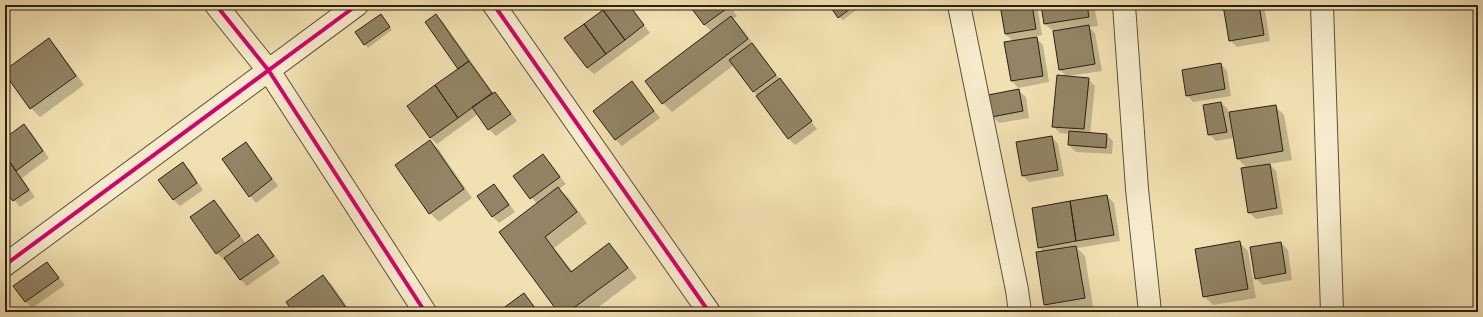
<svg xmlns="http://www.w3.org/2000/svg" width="1483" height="317" font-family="Vollkorn,serif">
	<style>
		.shadow { fill: #0003 }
		.building { fill: #928464; stroke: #2b2011 }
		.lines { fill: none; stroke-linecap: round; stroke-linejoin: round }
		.street-casing { stroke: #5c5039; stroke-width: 24 }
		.street { stroke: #f6ebcc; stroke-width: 22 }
		.cycleway-casing { stroke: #f6ebcc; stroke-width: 6 }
		.cycleway { stroke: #d6006c; stroke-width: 4 }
	</style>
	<rect width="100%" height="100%" fill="#f1e0b1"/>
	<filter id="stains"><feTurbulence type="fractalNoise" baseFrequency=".005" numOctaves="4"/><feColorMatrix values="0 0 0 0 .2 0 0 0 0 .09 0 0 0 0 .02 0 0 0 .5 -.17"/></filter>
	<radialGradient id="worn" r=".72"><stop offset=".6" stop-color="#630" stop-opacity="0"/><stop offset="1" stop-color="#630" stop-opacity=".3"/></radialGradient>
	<path class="shadow" d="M611,5H630L650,33L594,74L587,68L566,39Z
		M690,5H729L737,16L733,19L740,26L817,129L795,145L789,139L734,65L672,112L663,103L647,81L712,32L705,25Z
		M833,5H863L843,20L839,17Z
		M1001,5H1037L1042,35L1035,37L1043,45L1049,82L1018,88L1012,81L1014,42L1005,34Z
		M1042,5H1094L1098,26L1089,27L1095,33L1102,71L1068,76L1088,79L1095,86L1090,134L1106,135L1113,141L1112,154L1076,152L1069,145L1070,134L1060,133L1053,126L1067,77L1060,70L1054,32L1045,24Z
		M1224,5H1264L1270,41L1237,47L1230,40Z
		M381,15L392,30L368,48L356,32Z
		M436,15L443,22L494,94L495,93L501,99L517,121L496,136L489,129L478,114L437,144L430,137L459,69Z
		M49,40L58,49L84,85L40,117L31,108L5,71Z
		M1221,64L1227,71L1231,96L1193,102L1187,95Z
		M632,83L638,89L660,118L622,146L616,140L594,111Z
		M1019,91L1026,97L1029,118L999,123L992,116Z
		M1221,103L1228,109V113L1275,106L1284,115L1292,160L1269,164L1276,171L1283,214L1256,219L1249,212L1247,168L1238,159L1234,138L1216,141L1209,134Z
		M24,126L31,132L49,158L22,178L35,197L20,207L5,189V165L11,161L5,153V139Z
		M1052,137L1058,144L1064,176L1029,182L1022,175Z
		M430,141L439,150L472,198L439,222L430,213Z
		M246,143L252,150L278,186L256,203L250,196Z
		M543,155L566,184L559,189L569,198L587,223L554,248L573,272L609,245L619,255L637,278L592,312H559L537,204L515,176Z
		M183,164L190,170L203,190L180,206L174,200L160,180Z
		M494,185L501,192L515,212L499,223L493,217L478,196Z
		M1107,196L1114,203L1120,241L1077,248L1085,256L1093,307L1064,312H1052L1045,305L1044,252L1039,247Z
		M214,201L221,208L246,244L258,235L265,242L280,263L247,286L241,280L226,258L224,260L217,253Z
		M1239,242L1248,251L1256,298L1213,305L1204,296Z
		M1281,243L1288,250L1292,280L1263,285L1256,278Z
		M47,263L65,285L32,308L26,302Z
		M323,276L332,285L351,312H294Z"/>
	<path class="building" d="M609,5H629L644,25L625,40L603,10Z
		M689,5H727L729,7L704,25Z
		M831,5H855L838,18L830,6Z
		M1000,5H1032L1036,29L1005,34Z
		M1041,5H1087L1089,17L1044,24Z
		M1223,5H1259L1264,35L1229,41Z
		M603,10L625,40L606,54L584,24Z
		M381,14L390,27L364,45L355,32Z
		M436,14L469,61L458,69L425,22Z
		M731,16L748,39L662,104L645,81Z
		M584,24L606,54L587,68L564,38Z
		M1089,25L1095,64L1059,70L1053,31Z
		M1037,37L1043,76L1011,81L1004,42Z
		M49,38L76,76L30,109L5,74V70Z
		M752,43L776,75L753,92L729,60Z
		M469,61L492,93L458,118L435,85Z
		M1221,63L1225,89L1186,96L1182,70Z
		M1057,75L1089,78L1084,129L1052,127Z
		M780,78L812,121L788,139L756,96Z
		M632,81L654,111L615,140L593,111Z
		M435,85L458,118L430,138L407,106Z
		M1019,89L1023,111L991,117L988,95Z
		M495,92L511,114L488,130L472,107Z
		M1221,102L1227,132L1208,135L1203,105Z
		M1276,105L1283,151L1237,159L1229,112Z
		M24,124L43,151L16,171L5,155V138Z
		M1069,131L1107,134L1106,148L1068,145Z
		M1052,136L1058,170L1022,176L1016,142Z
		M430,140L464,189L429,214L395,165Z
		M246,142L272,179L249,197L222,159Z
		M543,154L560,177L530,199L513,176Z
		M9,161L29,190L13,201L5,191V164Z
		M183,162L197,183L173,200L158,180Z
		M1270,164L1277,208L1248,213L1241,168Z
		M494,184L509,205L492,217L477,196Z
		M558,187L577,212L545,237L571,272L609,243L628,268L568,312H558L499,232Z
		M1107,195L1114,235L1076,241L1070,201Z
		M214,200L240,236L216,254L190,217Z
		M1070,201L1076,241L1038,248L1032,208Z
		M258,234L274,256L240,280L224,258Z
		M1240,241L1248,289L1203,297L1195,249Z
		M1281,242L1286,273L1255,279L1250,247Z
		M1076,246L1085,298L1044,305L1036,252Z
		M47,262L59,278L25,302L13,286Z
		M323,275L349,312H293L286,302Z
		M524,293L538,312H498Z"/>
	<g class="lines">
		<g class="street-casing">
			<path id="street" d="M216,5L269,71L425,312
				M494,5L709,312
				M959,5L1017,290L1020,312
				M1124,5L1137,189L1150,312
				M1322,5L1332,312
				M5,265L357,5"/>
		</g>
		<use href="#street" class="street"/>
		<g class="cycleway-casing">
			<path id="cycleway" d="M216,5L269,71L425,312
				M494,5L709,312
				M5,265L357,5"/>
		</g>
		<use href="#cycleway" class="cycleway"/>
	</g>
	<rect width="1483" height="317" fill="none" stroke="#f1e0b1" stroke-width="20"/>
	<rect x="6" y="6" width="1471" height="305" fill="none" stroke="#2b2011" stroke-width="2"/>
	<rect x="10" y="10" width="1463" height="297" fill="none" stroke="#2b2011"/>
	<rect width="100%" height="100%" filter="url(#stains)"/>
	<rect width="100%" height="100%" fill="url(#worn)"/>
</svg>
